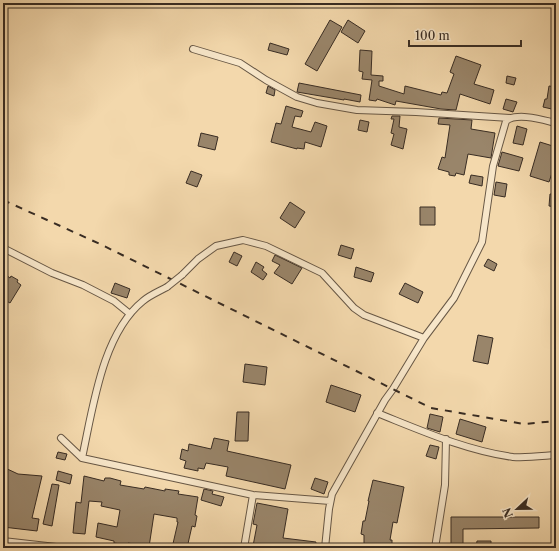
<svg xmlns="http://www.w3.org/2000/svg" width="559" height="551" font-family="'Libre Caslon Text',serif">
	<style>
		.building { fill: #99856a; stroke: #382c23 }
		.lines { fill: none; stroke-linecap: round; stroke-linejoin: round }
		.minor-casing { stroke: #675745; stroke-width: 8 }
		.minor { stroke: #f7e6c9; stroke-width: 6 }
		.rail { stroke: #382c23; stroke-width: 2; stroke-dasharray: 7 7; stroke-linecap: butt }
		.minor-bridge-casing { stroke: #675745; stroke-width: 8; stroke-linecap: butt }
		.minor-bridge { stroke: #f7e6c9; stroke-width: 6 }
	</style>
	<rect width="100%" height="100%" fill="#f3d8ac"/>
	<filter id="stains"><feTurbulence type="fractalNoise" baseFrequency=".005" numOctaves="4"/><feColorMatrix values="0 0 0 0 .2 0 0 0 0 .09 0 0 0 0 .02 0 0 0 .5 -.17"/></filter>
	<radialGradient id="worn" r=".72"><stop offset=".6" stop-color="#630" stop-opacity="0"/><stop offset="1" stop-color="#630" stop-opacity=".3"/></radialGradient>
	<path class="building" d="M330,20L342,27L317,71L305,64Z
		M348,20L365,31L358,43L341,32Z
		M270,43L289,49L287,55L268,50Z
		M360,50L372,51L371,75L383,76V81H379V86L404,94L405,86L441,95L442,92L447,93L454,74L450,72L456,56L481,65L474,84L494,90L490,104L460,94L456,110L441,109L396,101L395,105L377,99L376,101L369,100L372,80L362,79L363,72L359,71Z
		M507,76L516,78L514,85L506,83Z
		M299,83L361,95L360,102L344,99V100L297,92Z
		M268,86L275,90L274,96L266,93Z
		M549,86L556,87V110L543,107L545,99H547Z
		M506,99L517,102L513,112L503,109Z
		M286,106L303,111L301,117L295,116L292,127L311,132L315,122L327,126L321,147L305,142L304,149L297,148V149L271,142L276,123L281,124Z
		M392,116H400L399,127L407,129L403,149L391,145L394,134L391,133L394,119H391Z
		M439,118L472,120L471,129L495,133L491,158L468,154L464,175L456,173L455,176L449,175V172L438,169L442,157L445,158L450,125L438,124Z
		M360,120L369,122L367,132L358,130Z
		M517,126L527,129L523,145L513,143Z
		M201,133L218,137L215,150L198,146Z
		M540,142L556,147V161L549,182L530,176Z
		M502,152L523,158L519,171L498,166Z
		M191,171L202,175L197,187L186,183Z
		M471,175L483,177L482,186L469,183Z
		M496,182L507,184L505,197L494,195Z
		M550,194H556V207L549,206Z
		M290,202L305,212L295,228L280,218Z
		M420,207H435V225H420Z
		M341,245L354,249L351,259L338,255Z
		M234,252L242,256L237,266L229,262Z
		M275,255L302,268L292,284L274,273L280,265L272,261Z
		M488,259L497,264L494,271L484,266Z
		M256,262L264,267L262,270L267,274L263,280L251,272Z
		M356,267L374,273L371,282L354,277Z
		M6,275L10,278L11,276L18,280L17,282L21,285L10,303L3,299V280Z
		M115,283L130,289L127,298L111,293Z
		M405,283L423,292L418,303L399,294Z
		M478,335L493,338L488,364L473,361Z
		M245,364L267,367L265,385L243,382Z
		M331,385L361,395L355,412L326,402Z
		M237,412H249L248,441H235Z
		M430,414L443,417L440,432L427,428Z
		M460,419L486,427L482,442L456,434Z
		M214,438L229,441L227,451L291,465L285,489L226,476L228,467L206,463L204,469L198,468V471L184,468L186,461L180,459L182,449L188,451L189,444L211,449Z
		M430,445L439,447L436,459L426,456Z
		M58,452L67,454L65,460L56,458Z
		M3,467L18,474L42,476L32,518L39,519L37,531L3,527Z
		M58,471L72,475L70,484L56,480Z
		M84,476L104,481L105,478H110L121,481L120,485L144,489L145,487L165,491V489L179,491L178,494L198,497L195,515L197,516L195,527L192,526L187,548H172L178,522H177V518L154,514L149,547L128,543V545L114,543V541L96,537L98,523L117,527L120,510L101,506L102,502L89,501L85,534L73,533L76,502L81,503Z
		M315,478L328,482L324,494L311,489Z
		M373,480L404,487L397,523L393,522L390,540H392V548H364V535L361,534L363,521H365L369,501H368Z
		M52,484L59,485L52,526L43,524Z
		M204,489L213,491L212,494L224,497L221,506L201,500Z
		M257,503L288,509L283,538L316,542L315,548H263L253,546L257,525L253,524Z
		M451,517H539V528L463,529V545H451Z
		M477,541H491V548H476Z"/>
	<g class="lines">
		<g class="minor-casing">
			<path id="minor" d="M193,49L240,63L266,80L297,97L317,103L357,110L416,112L510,118
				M3,248L52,273L83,285L114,301L130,314
				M182,275L198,259L216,246L243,240L266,246L322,273L354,308L364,315L424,338
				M377,413C420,430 467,451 513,457C527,458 542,456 556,455
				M61,438L82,458L253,495L330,501
				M82,458C93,408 102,334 143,301C150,295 160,291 167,287
				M3,541L65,548
				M244,548L253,495
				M325,548L329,509L332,494L385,400L393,389L424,338L454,298L482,242L493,166L506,121C517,112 543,120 556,123
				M435,548L445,485L446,439"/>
		</g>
		<use href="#minor" class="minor"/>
		<path class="rail" d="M3,200L100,244L431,408L524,424L556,421"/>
		<g class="minor-bridge-casing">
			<path id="minor-bridge" d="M167,287L182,275"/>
		</g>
		<use href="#minor-bridge" class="minor-bridge"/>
	</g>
	<rect width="559" height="551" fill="none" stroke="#f3d8ac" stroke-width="16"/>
	<rect x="4" y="4" width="551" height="543" fill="none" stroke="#382c23" stroke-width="2"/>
	<rect x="8" y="8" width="543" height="535" fill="none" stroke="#382c23"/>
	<g transform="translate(517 509) rotate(248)" stroke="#f7e6c9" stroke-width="3" paint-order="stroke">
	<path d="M0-3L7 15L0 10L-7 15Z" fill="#382c23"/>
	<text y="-6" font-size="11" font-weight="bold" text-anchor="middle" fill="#382c23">N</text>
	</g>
	<path d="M409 40v6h112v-6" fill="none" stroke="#382c23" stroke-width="2"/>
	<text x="415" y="40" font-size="12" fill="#382c23" stroke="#f7e6c9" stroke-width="3" paint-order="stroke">100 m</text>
	<rect width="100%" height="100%" filter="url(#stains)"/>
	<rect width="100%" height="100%" fill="url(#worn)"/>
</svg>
